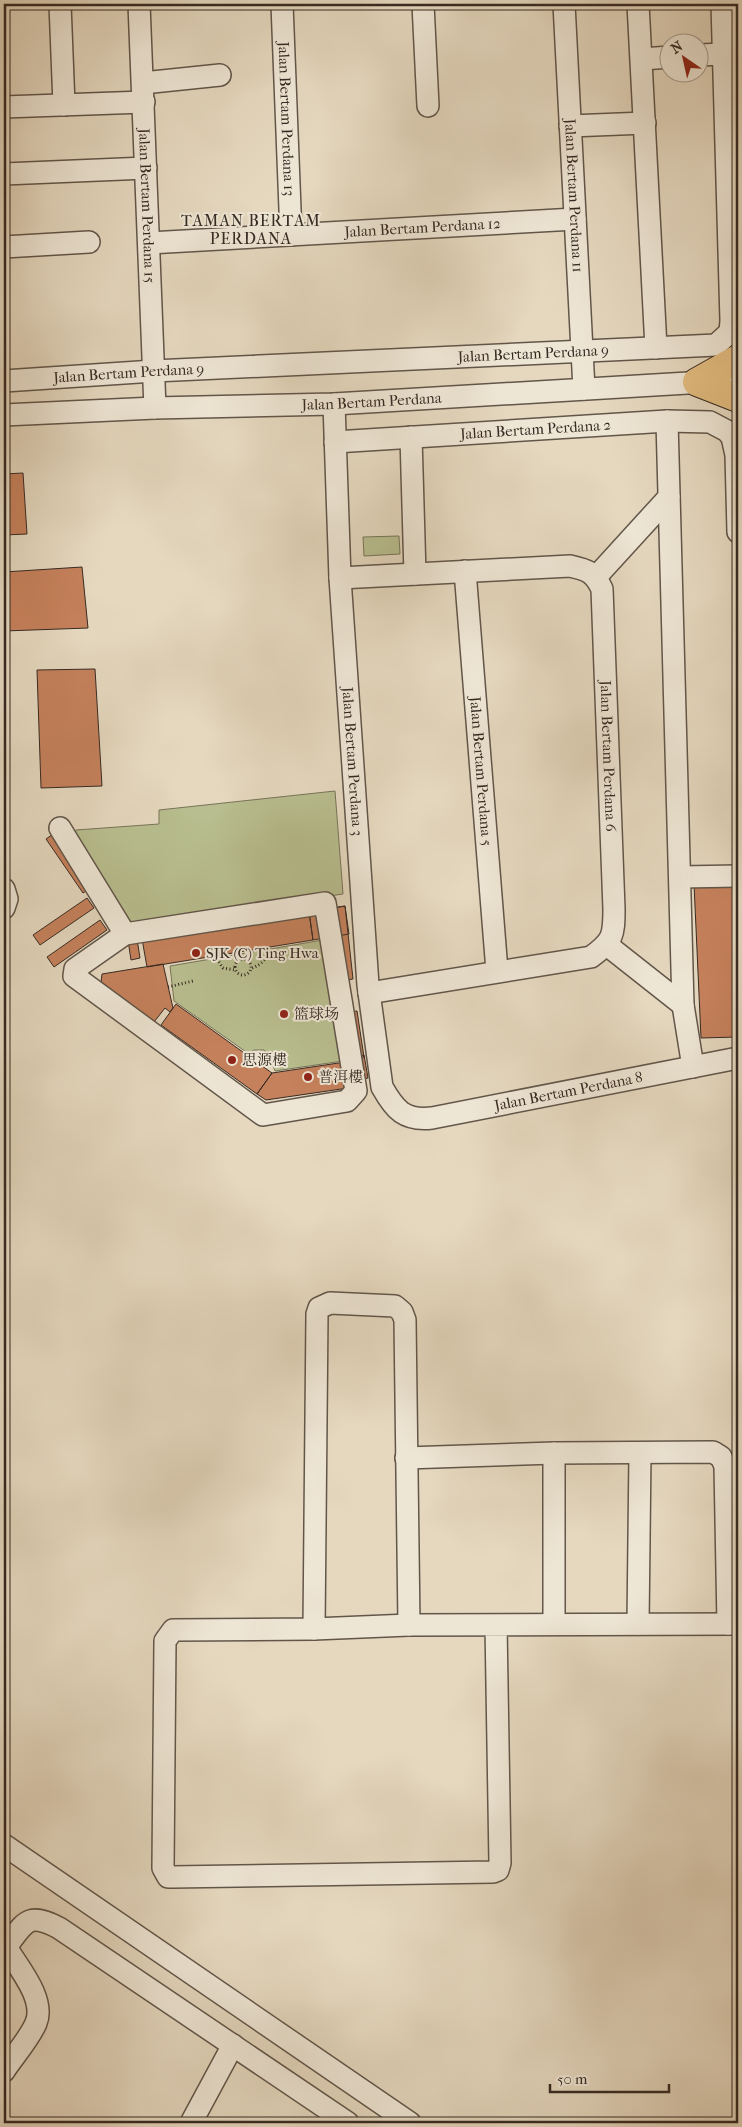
<svg xmlns="http://www.w3.org/2000/svg" width="742" height="2127" font-family="'IM FELL French Canon','Noto Serif SC',serif">
	<style>
		.green { fill: #b8be8f; stroke: #777459 }
		.building { fill: #c5815c; stroke: #362a23 }
		.lines { fill: none; stroke-linecap: round; stroke-linejoin: round }
		.minor-casing { stroke: #62564a; stroke-width: 24 }
		.major-casing { stroke: #362a23; stroke-width: 30 }
		.path { stroke: #362a23; stroke-width: 3; stroke-dasharray: 1 2.5; stroke-linecap: butt }
		.minor { stroke: #eee6d5; stroke-width: 21 }
		.major { stroke: #e2bc80; stroke-width: 28 }
		.poi-dot { fill: #8f2418; stroke: #eee6d5; stroke-width: 2 }
		.labels { text-anchor: middle; dominant-baseline: central; stroke-width: 4; stroke-linejoin: round; paint-order: stroke }
		.street-label { font-size: 15px; fill: #362a23; stroke: #eee6d5 }
		.poi-label { font-size: 15px; fill: #362a23; stroke: #eee6d5; text-anchor: start }
		.neighbourhood-label { font-size: 16px; letter-spacing: 1px; fill: #362a23; stroke: #eee6d5 }
	</style>
	<rect width="100%" height="100%" fill="#e5d8bf"/>
	<filter id="stains"><feTurbulence type="fractalNoise" baseFrequency=".004" numOctaves="4"/><feColorMatrix values="0 0 0 0 .2 0 0 0 0 .09 0 0 0 0 .02 0 0 0 .5 -.17"/></filter>
	<radialGradient id="worn" r=".72"><stop offset=".6" stop-color="#630" stop-opacity="0"/><stop offset="1" stop-color="#630" stop-opacity=".3"/></radialGradient>
	<path class="green" d="M399,536L400,554L364,556L363,537Z
		M335,791L343,894L133,925L72,838L76,830L159,824V810Z
		M323,940L343,1061L275,1071L269,1057L264,1050H254L249,1054L174,1001L170,966Z"/>
	<path class="building" d="M23,473L27,534L4,535V474Z
		M82,567L88,628L4,631V572Z
		M95,669L102,786L41,788L37,670Z
		M56,832L92,887L83,893L46,839Z
		M737,882L738,1037L701,1038L694,884Z
		M87,898L94,908L40,945L33,935Z
		M345,906L349,934L313,940L309,912Z
		M345,906L353,979L342,981L333,908Z
		M309,912L313,940L147,967L142,939Z
		M100,920L107,930L54,967L47,957Z
		M137,939L140,958L131,960L128,940Z
		M163,964L173,1008L170,1012L165,1008L154,1022L101,982L102,974Z
		M176,1004L272,1073L257,1094L161,1025Z
		M357,1011L364,1057L354,1059L347,1012Z
		M364,1055L368,1078L348,1082L344,1059Z
		M345,1062L348,1088L266,1100L257,1094L272,1073Z"/>
	<g class="lines">
		<g class="minor-casing">
			<g id="minor">
				<path d="M60,4L64,105"/>
				<path id="s1" d="M139,4L155,408"/>
				<path id="s2" d="M282,4L291,235"/>
				<path d="M423,4L428,106"/>
				<path id="s3" d="M564,4L584,389"/>
				<path d="M638,4L656,348"/>
				<path d="M700,55L723,54"/>
				<path d="M642,59L670,57"/>
				<path d="M143,83L220,75"/>
				<path d="M4,107L144,102"/>
				<path d="M570,126L645,123"/>
				<path d="M4,174L146,168"/>
				<path id="s4" d="M149,243L575,219"/>
				<path d="M4,247L89,242"/>
				<path id="s5" d="M4,381L154,371L716,345L730,332L731,321L722,4"/>
				<path id="s6" d="M334,404L340,578L368,985L382,1087C395,1110 404,1121 432,1118L738,1058"/>
				<path id="s7" d="M4,415L155,408L334,404L738,380"/>
				<path d="M667,421L683,1005L693,1067"/>
				<path d="M411,437L415,574"/>
				<path id="s8" d="M335,442L667,421L710,422L727,431L732,437L736,455L738,532"/>
				<path id="s9" d="M465,571L497,971"/>
				<path d="M596,577L669,497"/>
				<path id="s10" d="M340,578L570,566C588,570 594,572 602,589L614,909C614,936 613,941 591,957L369,993"/>
				<path d="M60,828L125,934"/>
				<path d="M680,877L738,876"/>
				<path d="M4,889L7,899L4,908"/>
				<path d="M325,903L356,1091L347,1101L263,1115L74,976L75,969L125,934Z"/>
				<path d="M607,945L683,1005"/>
				<path d="M554,1453V1624"/>
				<path d="M406,1458L554,1453L713,1452L721,1457L725,1466L728,1624"/>
				<path d="M638,1624L640,1453"/>
				<path d="M496,1625L500,1863L498,1870L493,1872L172,1877H168L163,1868L165,1641L173,1630L314,1629L409,1625L738,1624"/>
				<path d="M314,1629L317,1314L319,1308L330,1303L395,1306L402,1312L405,1320L409,1625"/>
				<path d="M4,1845L410,2123"/>
				<path d="M4,2071C13,2057 30,2038 36,2023C46,1999 18,1967 6,1947C25,1923 27,1911 59,1928L348,2123"/>
				<path d="M191,2123L233,2045"/>
			</g>
		</g>
		<g class="major-casing">
			<path id="major" d="M697,382L738,359
				M697,382L738,398"/>
		</g>
		<path class="path" d="M215,956L223,968L235,970
			M235 967a8 8 0 1 1 16 0a8 8 0 1 1-16 0Z
			M252,968C262,964 268,959 268,947
			M168,987L193,981"/>
		<use href="#minor" class="minor"/>
		<use href="#major" class="major"/>
	</g>
	<g class="poi-dot">
		<circle cx="196" cy="953" r="5"/>
		<circle cx="284" cy="1014" r="5"/>
		<circle cx="232" cy="1060" r="5"/>
		<circle cx="308" cy="1077" r="5"/>
	</g>
	<g class="labels">
		<g class="street-label">
			<text stroke="none"><textPath href="#s2" startOffset="115">Jalan Bertam Perdana 13</textPath></text>
			<text stroke="none"><textPath href="#s3" startOffset="192">Jalan Bertam Perdana 11</textPath></text>
			<text stroke="none"><textPath href="#s1" startOffset="202">Jalan Bertam Perdana 15</textPath></text>
			<text stroke="none"><textPath href="#s4" startOffset="274">Jalan Bertam Perdana 12</textPath></text>
			<text stroke="none"><textPath href="#s5" startOffset="530">Jalan Bertam Perdana 9</textPath></text>
			<text stroke="none"><textPath href="#s5" startOffset="125">Jalan Bertam Perdana 9</textPath></text>
			<text stroke="none"><textPath href="#s7" startOffset="368">Jalan Bertam Perdana</textPath></text>
			<text stroke="none"><textPath href="#s8" startOffset="201">Jalan Bertam Perdana 2</textPath></text>
			<text stroke="none"><textPath href="#s10" startOffset="439">Jalan Bertam Perdana 6</textPath></text>
			<text stroke="none"><textPath href="#s6" startOffset="358">Jalan Bertam Perdana 3</textPath></text>
			<text stroke="none"><textPath href="#s9" startOffset="201">Jalan Bertam Perdana 5</textPath></text>
			<text stroke="none"><textPath href="#s6" startOffset="888">Jalan Bertam Perdana 8</textPath></text>
		</g>
		<g class="poi-label">
			<text x="206" y="953">SJK (C) Ting Hwa</text>
			<text x="294" y="1014">篮球场</text>
			<text x="242" y="1060">思源樓</text>
			<text x="318" y="1077">普洱樓</text>
		</g>
		<g class="neighbourhood-label">
			<text x="251" y="220">TAMAN BERTAM<tspan x="251" dy="18">PERDANA</tspan></text>
		</g>
	</g>
	<rect width="742" height="2127" fill="none" stroke="#e5d8bf" stroke-width="20"/>
	<rect x="5" y="5" width="732" height="2117" fill="none" stroke="#362a23" stroke-width="2.5"/>
	<rect x="10" y="10" width="722" height="2107" fill="none" stroke="#362a23"/>
	<g transform="translate(684 58) rotate(326)"><circle r="24" fill="#eee6d5" stroke="#a49b8e"/>
	<path d="M0-4L9 19L0 12L-9 19Z" fill="#8f2418"/>
	<text y="-8" font-size="14" font-weight="bold" text-anchor="middle" fill="#362a23">N</text>
	</g>
	<path d="M550 2084v8h119v-8" fill="none" stroke="#362a23" stroke-width="2.5"/>
	<text x="557" y="2084" font-size="15" fill="#362a23" stroke="#eee6d5" stroke-width="4" paint-order="stroke">50 m</text>
	<rect width="100%" height="100%" filter="url(#stains)"/>
	<rect width="100%" height="100%" fill="url(#worn)"/>
</svg>
